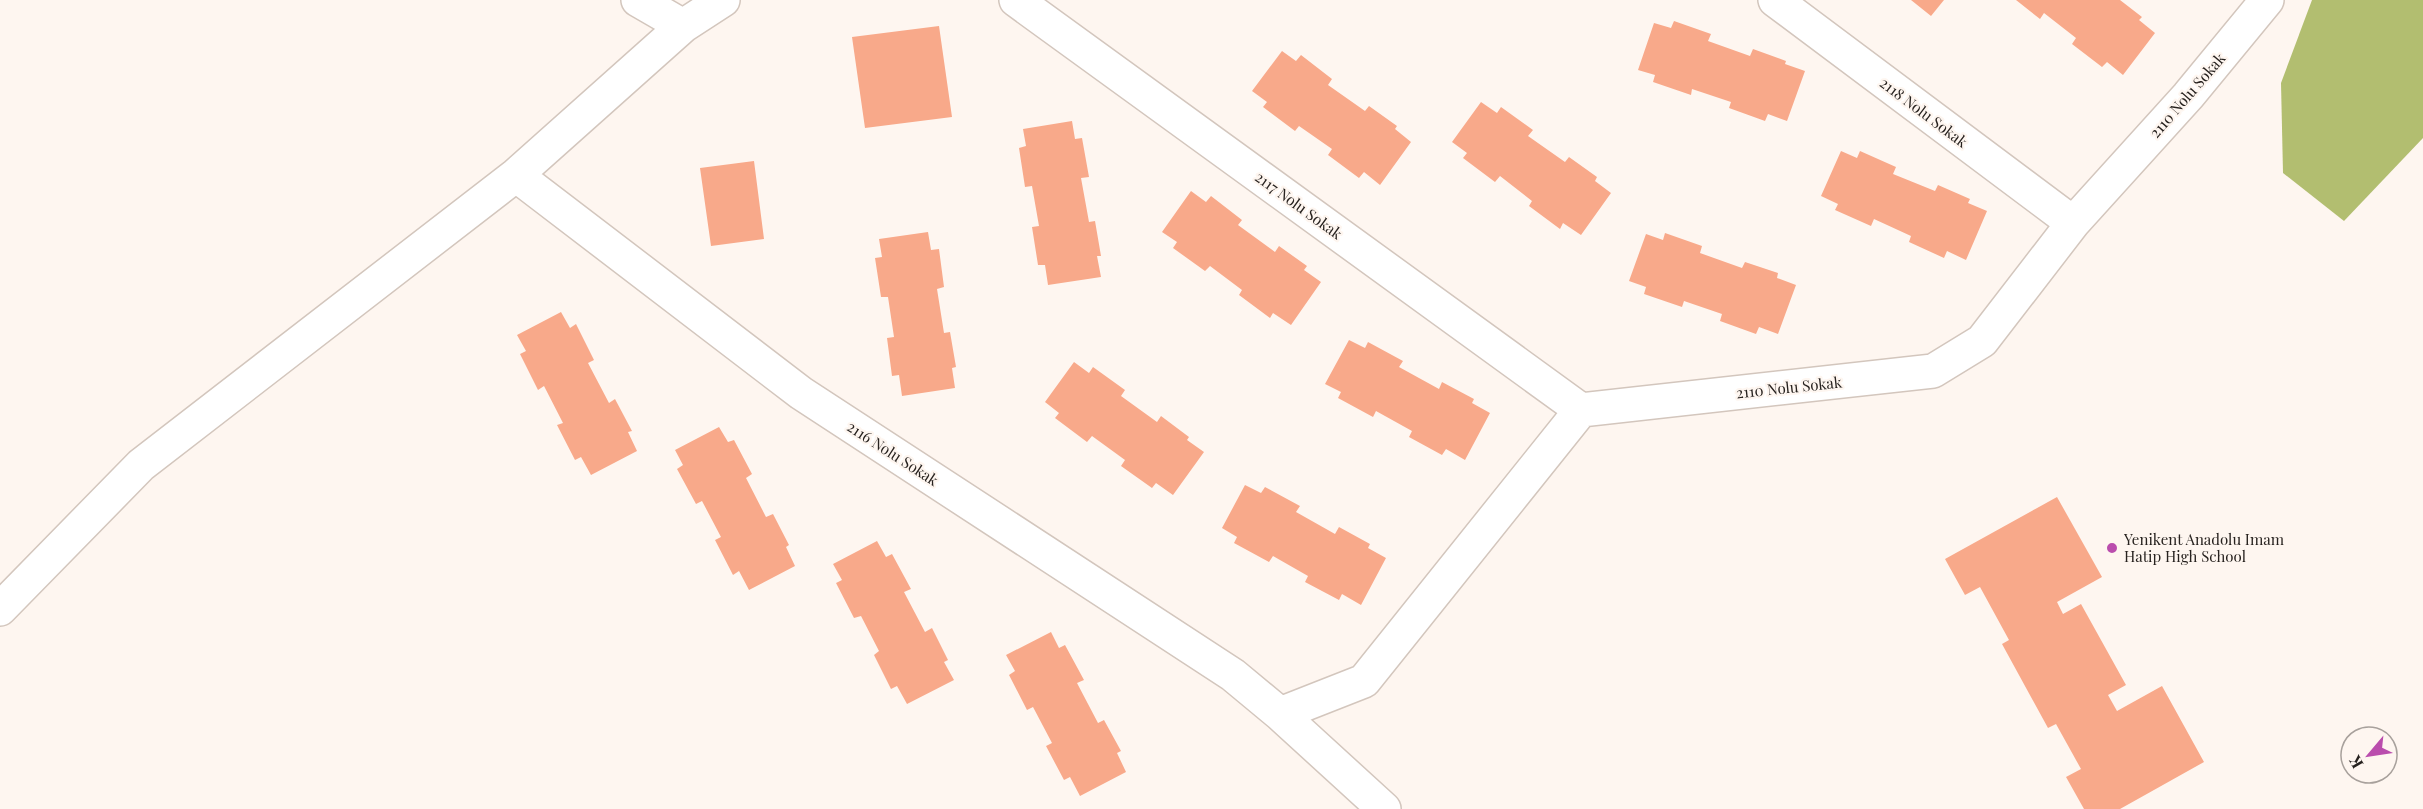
<svg xmlns="http://www.w3.org/2000/svg" width="2423" height="809" font-family="'Playfair Display',serif">
	<style>
		.forest { fill: #b2be70 }
		.building { fill: #f8a98a }
		.lines { fill: none; stroke-linecap: round; stroke-linejoin: round }
		.minor-casing { stroke: #d3c6bd; stroke-width: 36 }
		.minor { stroke: #fff; stroke-width: 33 }
		.poi-dot { fill: #ba4dad; stroke: #fef6f0; stroke-width: 2 }
		.labels { text-anchor: middle; dominant-baseline: central; stroke-width: 4.5; stroke-linejoin: round; paint-order: stroke }
		.street-label { font-size: 15px; fill: #27221f; stroke: #fef6f0 }
		.poi-label { font-size: 15px; fill: #27221f; stroke: #fef6f0; text-anchor: start }
	</style>
	<rect width="100%" height="100%" fill="#fef6f0"/>
	<path class="forest" d="M2312,0H2423V138L2344,221L2283,173L2281,83Z"/>
	<path class="building" d="M1911,0H1944L1931,16Z
		M2016,0H2120L2142,17L2139,20L2155,33L2123,75L2107,62L2102,67L2072,44L2076,38L2044,13L2040,19Z
		M1674,21L1711,34L1708,41L1750,56L1753,49L1786,61L1785,64L1805,71L1787,121L1768,114L1765,121L1729,108L1731,102L1692,89L1691,95L1653,82L1655,75L1638,70L1654,23L1671,28Z
		M939,26L952,117L865,128L852,37Z
		M1282,51L1296,61L1301,55L1332,79L1328,85L1365,111L1369,106L1397,126L1395,129L1411,142L1380,185L1364,172L1359,178L1328,155L1332,149L1299,126L1295,131L1263,107L1267,102L1252,91Z
		M1481,102L1497,113L1501,107L1533,130L1528,136L1565,162L1569,157L1597,177L1595,181L1611,193L1581,235L1563,223L1560,229L1529,206L1532,201L1500,176L1495,182L1463,158L1467,153L1452,142Z
		M1072,121L1075,139L1082,138L1089,177L1081,178L1089,222L1095,221L1101,256H1097L1101,277L1048,285L1045,265H1038L1032,227L1039,226L1032,186L1025,187L1019,148L1026,146L1023,129Z
		M1841,151L1857,158L1860,151L1896,167L1893,174L1935,191L1938,185L1970,199L1968,203L1987,211L1966,260L1947,251L1944,258L1909,242L1911,236L1874,219L1871,226L1835,210L1838,204L1821,196Z
		M754,161L764,239L711,246L700,168Z
		M1191,191L1206,202L1211,196L1242,220L1238,225L1275,252L1279,246L1307,266L1304,270L1321,282L1291,325L1273,313L1270,318L1239,295L1242,290L1210,266L1205,271L1173,248L1177,242L1162,232Z
		M928,232L931,250L939,249L944,287L937,289L944,333L950,332L956,367L952,368L955,388L902,396L899,375L892,376L887,338L894,337L888,297H881L875,258L882,257L879,239Z
		M1665,233L1702,246L1700,253L1742,268L1745,262L1778,273L1777,278L1796,285L1778,334L1759,327L1756,334L1720,321L1722,314L1684,301L1682,307L1644,294L1646,287L1629,281L1646,234L1663,240Z
		M561,312L570,328L576,324L594,360L588,363L609,403L615,399L632,431L628,432L637,451L591,475L581,457L575,460L557,425L563,423L544,386L538,390L520,354L526,351L517,335Z
		M1349,340L1365,348L1368,342L1403,361L1399,367L1439,389L1442,382L1474,399L1472,403L1490,413L1465,460L1446,449L1442,455L1409,437L1412,431L1376,411L1373,417L1338,398L1341,392L1325,384Z
		M1074,362L1089,373L1093,367L1125,390L1121,396L1157,422L1161,416L1189,437L1187,440L1204,452L1173,495L1156,483L1152,488L1121,466L1125,460L1092,436L1087,442L1055,418L1059,413L1045,402Z
		M719,427L728,442L734,440L752,474L746,478L766,517L773,514L789,545L786,547L795,566L749,590L739,571L733,575L715,540L721,537L702,501L696,504L677,469L683,465L675,450Z
		M1245,485L1261,493L1265,487L1300,506L1296,512L1335,534L1339,527L1370,544L1368,548L1386,558L1361,605L1342,594L1339,600L1305,582L1308,576L1273,556L1269,562L1234,543L1237,537L1222,528Z
		M2057,497L2102,577L2057,602L2063,614L2081,604L2126,685L2108,695L2117,711L2162,686L2204,762L2120,809H2084L2066,777L2081,769L2056,724L2048,728L2002,644L2009,640L1980,587L1965,595L1945,559Z
		M877,541L886,557L892,554L911,589L904,592L925,632L932,628L948,660L944,662L954,680L907,704L897,686L891,689L874,655L879,651L861,616L854,618L836,583L842,580L833,564Z
		M1051,632L1059,648L1065,645L1084,680L1077,683L1098,723L1104,720L1121,751L1117,753L1126,772L1080,796L1070,777L1064,780L1046,746L1052,743L1033,707L1027,710L1009,675L1015,671L1006,655Z"/>
	<g class="lines">
		<g class="minor-casing">
			<path id="minor" d="M638,0L683,26L723,0
				M1016,0L1581,410
				M1775,0L2073,223
				M516,175L801,393L1233,675L1280,714L1384,809
				M0,609L141,465L516,175L683,26
				M1280,714L1364,681L1581,410L1933,371L1982,341L2073,223L2188,96L2267,0"/>
		</g>
		<use href="#minor" class="minor"/>
	</g>
	<circle class="poi-dot" cx="2112" cy="548" r="6"/>
	<g class="labels">
		<g class="street-label">
			<text transform="translate(2187 95) rotate(-49)">2110 Nolu Sokak</text>
			<text transform="translate(1924 112) rotate(37)">2118 Nolu Sokak</text>
			<text transform="translate(1299 205) rotate(36)">2117 Nolu Sokak</text>
			<text transform="translate(1789 387) rotate(-6)">2110 Nolu Sokak</text>
			<text transform="translate(893 453) rotate(33)">2116 Nolu Sokak</text>
		</g>
		<g class="poi-label">
			<text x="2124" y="539">Yenikent Anadolu Imam<tspan x="2124" dy="17">Hatip High School</tspan></text>
		</g>
	</g>
	<g transform="translate(2369 755) rotate(241)"><circle r="28" fill="#fef6f0" stroke="#a8a19c" stroke-width="1.5"/>
	<path d="M0-4.5L10 22L0 15L-10 22Z" fill="#ba4dad"/>
	<text y="-9" font-size="16" font-weight="bold" text-anchor="middle" fill="#27221f">K</text>
	</g>
</svg>
